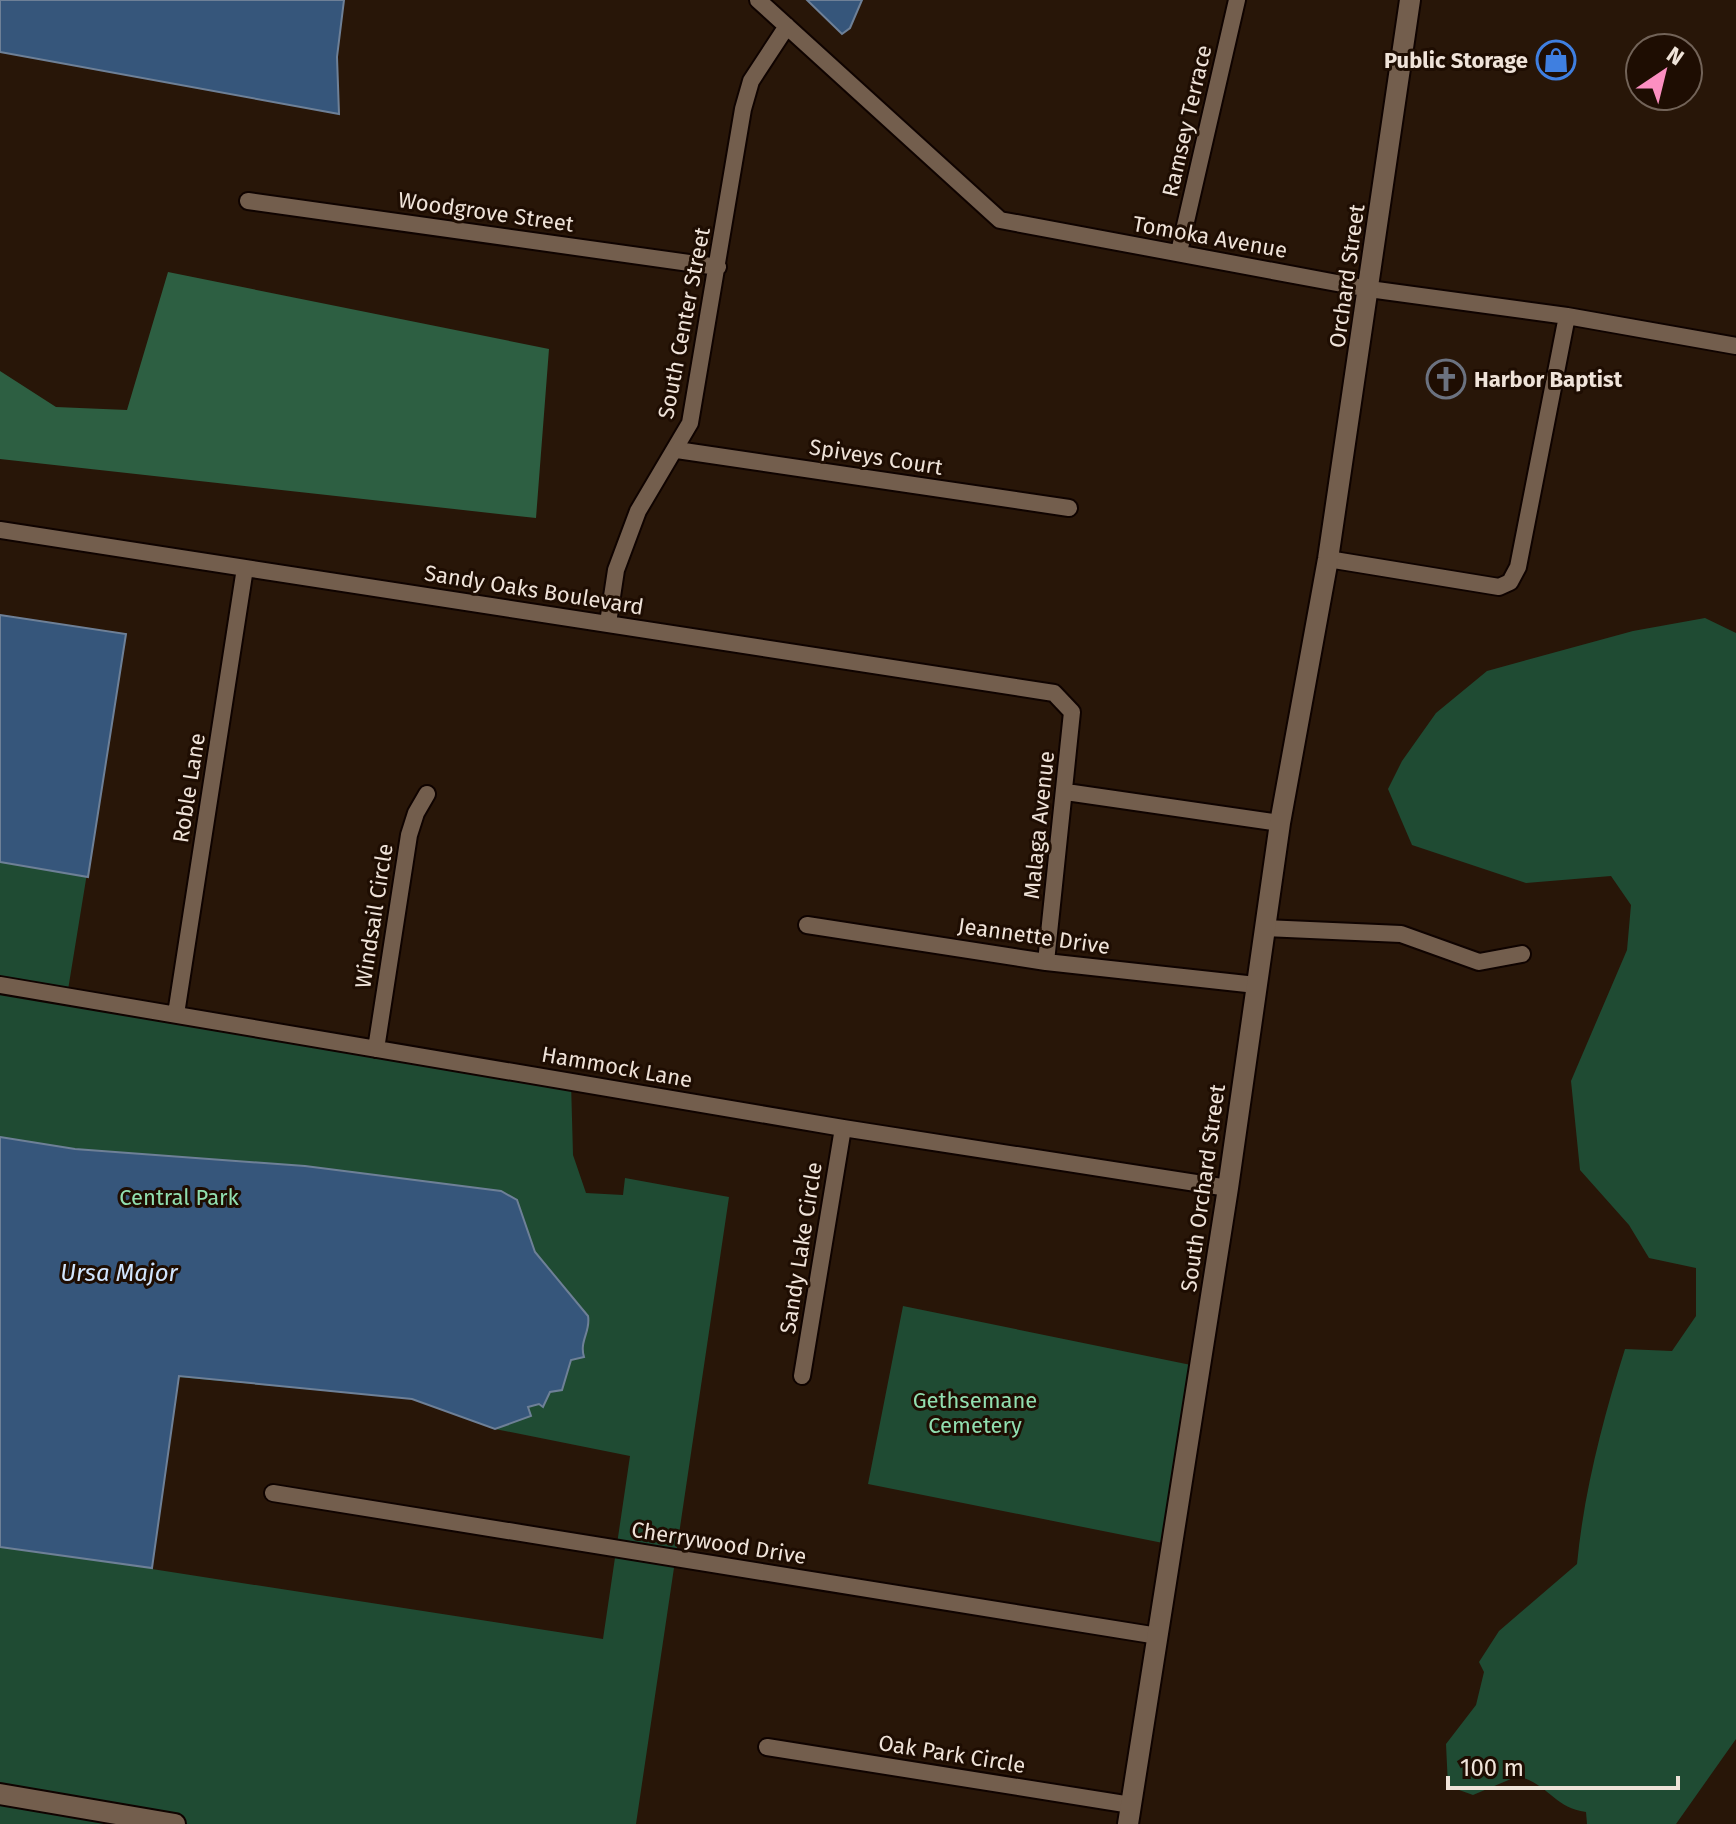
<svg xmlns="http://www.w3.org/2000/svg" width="1736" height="1824" font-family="'Fira Sans',sans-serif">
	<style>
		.green { fill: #1f4b33; fill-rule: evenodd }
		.forest { fill: #2d5f42 }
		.water { fill: #36567b; stroke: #6e8097; stroke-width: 2 }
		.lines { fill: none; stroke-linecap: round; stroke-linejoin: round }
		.minor-casing { stroke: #0f0300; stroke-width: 20 }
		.tertiary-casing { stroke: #0f0300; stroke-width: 24 }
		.minor { stroke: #735e4d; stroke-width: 16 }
		.tertiary { stroke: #735e4d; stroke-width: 20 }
		.labels { text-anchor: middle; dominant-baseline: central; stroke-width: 6; stroke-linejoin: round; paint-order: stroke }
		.poi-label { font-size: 22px; font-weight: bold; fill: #efe3d9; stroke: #1e0d02; text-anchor: end }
		.street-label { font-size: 22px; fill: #efe3d9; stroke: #1e0d02 }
		.park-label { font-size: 22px; fill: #91dfb0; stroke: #1e0d02 }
		.water-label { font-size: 24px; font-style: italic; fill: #d1e5fe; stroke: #1e0d02 }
	</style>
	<rect width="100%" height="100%" fill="#281608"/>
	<path class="green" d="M0,615L126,634L67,996L571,1082L573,1155L586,1193L623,1195L625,1178L729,1197L636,1824H0ZM178,1377L412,1399L495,1429L630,1456L603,1639L152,1569Z
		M1705,618L1736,633V1739L1676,1824H1587L1586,1812C1554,1808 1551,1786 1518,1776L1473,1795L1448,1786L1446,1744L1476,1705L1484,1672L1479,1662L1499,1631L1577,1564C1584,1491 1603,1419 1625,1349L1672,1351L1696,1316V1268L1649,1258L1629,1225L1580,1170L1571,1081L1627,950L1631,905L1611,876L1526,883L1412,845L1388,789L1402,761L1436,713L1487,671L1633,631Z
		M903,1306L1191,1365L1163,1543L868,1484Z"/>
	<path class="forest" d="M168,272L549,349L536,518L0,459V371L56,407L127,410Z"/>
	<path class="water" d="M0,0H344L337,57L339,114L0,52Z
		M807,0H862L850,28L842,34Z
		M0,615L126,634L88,877L0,862Z
		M0,1137L75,1149L305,1166L501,1191L517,1200L535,1252L588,1316C591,1331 579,1341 584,1357L571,1360L562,1390L550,1392L543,1407L539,1404L528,1407L531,1416L495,1429L412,1399L179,1376L152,1568L0,1547Z"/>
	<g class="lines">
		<g class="minor-casing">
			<path id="minor" d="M758,0L1000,220L1369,289L1567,316L1736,346
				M248,201L718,267
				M1179,252L1237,0
				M677,450L1069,508
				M0,530L1054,693L1072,712L1046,962
				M1328,559L1499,587L1510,582L1518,567L1567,316
				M608,623L616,570L638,511L690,423L743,109L751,81L787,26
				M1066,792L1280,823
				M807,925L1046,962L1256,985
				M1265,928L1401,934L1479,962L1522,954
				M0,985L843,1128L1228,1188
				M176,1014L245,568
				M376,1049L409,835L416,813L427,794
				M802,1376L843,1128
				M273,1493L1158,1636
				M767,1747L1131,1805"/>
		</g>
		<g class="tertiary-casing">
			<path id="tertiary" d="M0,1794L175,1824
				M1128,1824L1228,1188L1280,823L1328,559L1410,0"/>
		</g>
		<use href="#minor" class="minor"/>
		<use href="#tertiary" class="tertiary"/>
	</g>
	<defs>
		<g id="shop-ring" transform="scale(2)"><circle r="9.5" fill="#1e0d02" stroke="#3f7fe0" stroke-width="1.5"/><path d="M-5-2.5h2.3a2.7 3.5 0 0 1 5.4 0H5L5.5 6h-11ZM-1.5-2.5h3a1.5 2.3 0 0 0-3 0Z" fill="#3f7fe0"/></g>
		<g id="church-ring" transform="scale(2)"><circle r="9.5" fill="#1e0d02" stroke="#6b7280" stroke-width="1.5"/><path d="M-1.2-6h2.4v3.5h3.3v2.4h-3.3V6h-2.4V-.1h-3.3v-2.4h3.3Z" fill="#6b7280"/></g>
	</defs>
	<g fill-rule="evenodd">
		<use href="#shop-ring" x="1556" y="60"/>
		<use href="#church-ring" x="1446" y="379"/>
	</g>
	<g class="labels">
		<g class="poi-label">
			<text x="1528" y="60">Public Storage</text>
			<text x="1474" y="379" text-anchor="start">Harbor Baptist</text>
		</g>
		<g class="street-label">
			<text transform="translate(1187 121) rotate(-77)">Ramsey Terrace</text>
			<text transform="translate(486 212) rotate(8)">Woodgrove Street</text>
			<text transform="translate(1210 237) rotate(10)">Tomoka Avenue</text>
			<text transform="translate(1347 276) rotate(-82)">Orchard Street</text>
			<text transform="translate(684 323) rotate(-79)">South Center Street</text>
			<text transform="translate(876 457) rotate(9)">Spiveys Court</text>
			<text transform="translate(534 590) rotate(9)">Sandy Oaks Boulevard</text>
			<text transform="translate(189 788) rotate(-81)">Roble Lane</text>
			<text transform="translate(1039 825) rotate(-84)">Malaga Avenue</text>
			<text transform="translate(374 916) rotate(-81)">Windsail Circle</text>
			<text transform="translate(1034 936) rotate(8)">Jeannette Drive</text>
			<text transform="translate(617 1067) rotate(10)">Hammock Lane</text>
			<text transform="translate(1203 1188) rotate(-82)">South Orchard Street</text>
			<text transform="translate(801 1248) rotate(-81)">Sandy Lake Circle</text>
			<text transform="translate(719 1543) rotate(9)">Cherrywood Drive</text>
			<text transform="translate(952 1754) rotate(9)">Oak Park Circle</text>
		</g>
		<g class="park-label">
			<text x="179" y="1197">Central Park</text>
			<text x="975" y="1400">Gethsemane<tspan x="975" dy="25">Cemetery</tspan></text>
		</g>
		<g class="water-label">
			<text x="119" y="1273">Ursa Major</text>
		</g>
	</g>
	<g transform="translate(1664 72) rotate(35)"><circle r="38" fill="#1e0d02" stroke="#726358" stroke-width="2"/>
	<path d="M0-6L14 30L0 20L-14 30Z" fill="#fc8fc1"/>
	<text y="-12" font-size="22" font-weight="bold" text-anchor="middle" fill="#efe3d9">N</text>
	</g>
	<path d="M1448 1776v12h230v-12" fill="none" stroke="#efe3d9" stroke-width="4"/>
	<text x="1460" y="1776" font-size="24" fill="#efe3d9" stroke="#1e0d02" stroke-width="6" paint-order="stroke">100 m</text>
</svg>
